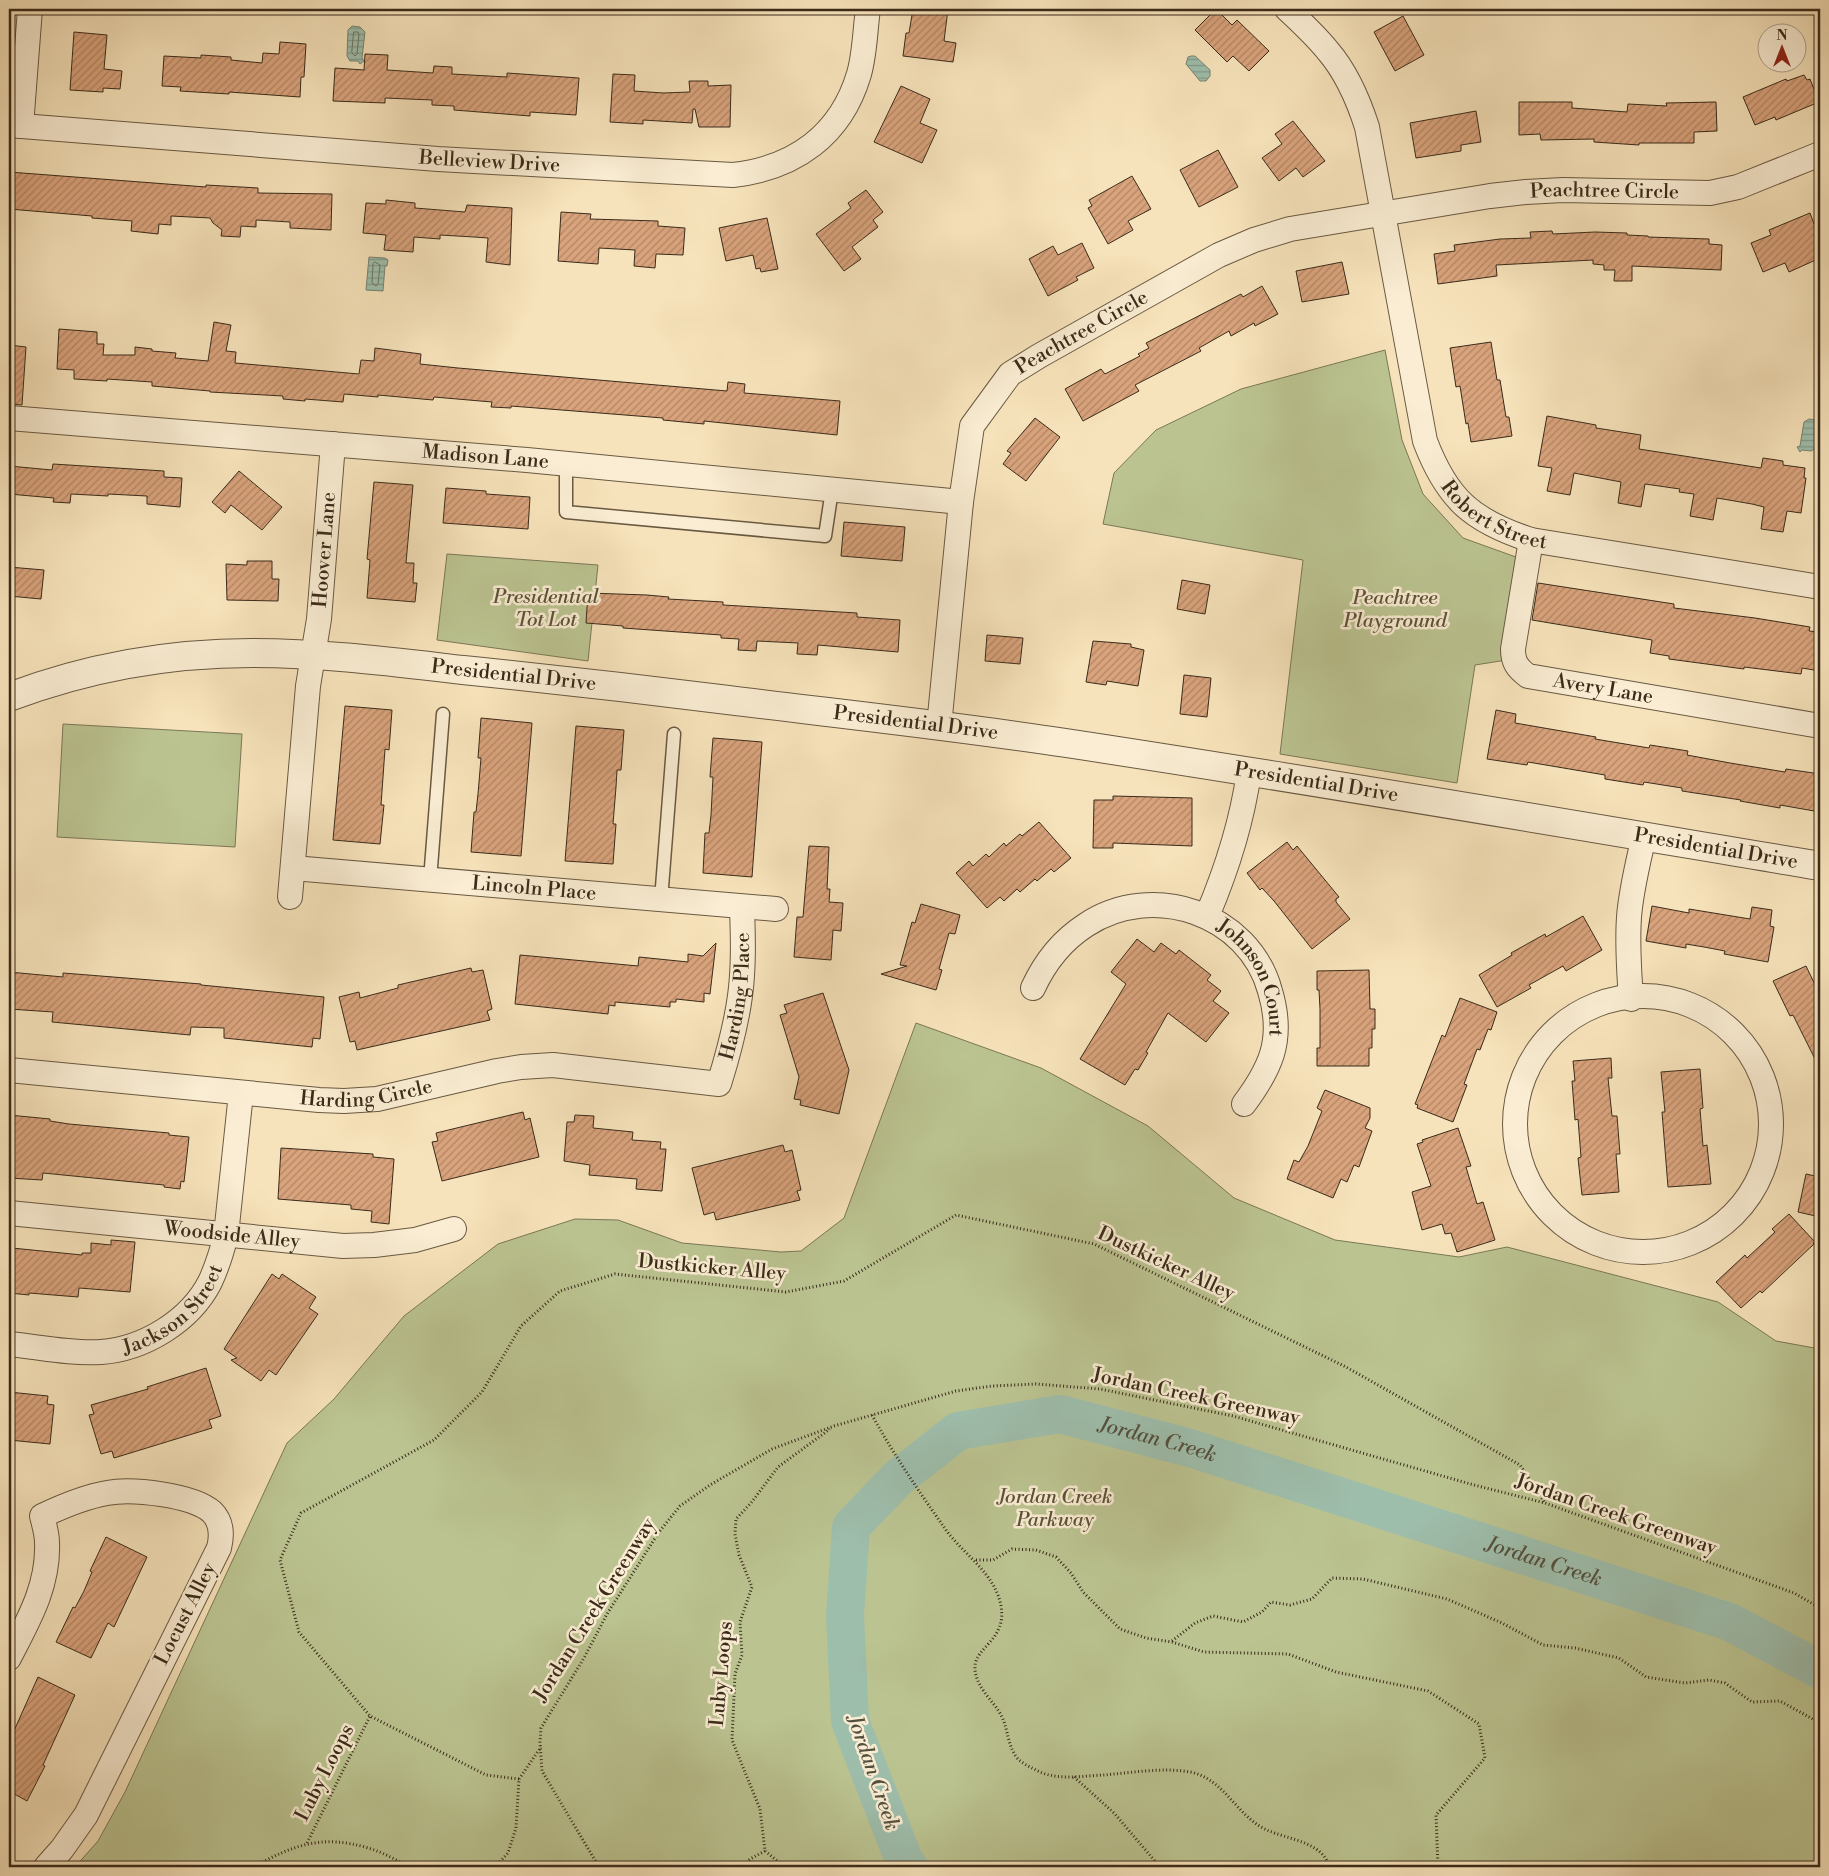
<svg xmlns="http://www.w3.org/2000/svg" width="1829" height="1876" font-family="'Libre Bodoni',serif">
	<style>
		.park { fill: #bbc491; stroke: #7a7856 }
		.water { fill: url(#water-rules); stroke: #768372 }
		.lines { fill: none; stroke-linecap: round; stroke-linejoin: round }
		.shore { stroke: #6c7463; stroke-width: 1 }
		.river { stroke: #9ebeac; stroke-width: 38 }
		.building { fill: url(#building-hatch); stroke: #3a2b1a }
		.service-casing { stroke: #695942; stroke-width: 15 }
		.minor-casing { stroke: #695942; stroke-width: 26 }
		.tertiary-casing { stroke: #695942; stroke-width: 30 }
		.path { stroke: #3a2b1a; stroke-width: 3; stroke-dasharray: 1 2.5; stroke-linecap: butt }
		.service { stroke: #faedd3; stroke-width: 12 }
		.minor { stroke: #faedd3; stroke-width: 24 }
		.tertiary { stroke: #faedd3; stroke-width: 28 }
		.labels { text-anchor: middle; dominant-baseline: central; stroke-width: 5; stroke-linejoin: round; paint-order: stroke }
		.street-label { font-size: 20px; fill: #3a2b1a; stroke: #faedd3 }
		.park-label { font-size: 20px; font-style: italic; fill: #5a5138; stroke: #faedd3 }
		.water-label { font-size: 21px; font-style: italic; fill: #53503e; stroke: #faedd3 }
	</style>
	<defs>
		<pattern id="water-rules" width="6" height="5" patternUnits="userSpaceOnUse" patternTransform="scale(1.25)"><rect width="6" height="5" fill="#9ebeac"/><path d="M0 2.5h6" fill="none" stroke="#829b8b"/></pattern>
		<pattern id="building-hatch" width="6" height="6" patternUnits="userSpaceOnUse" patternTransform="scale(1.25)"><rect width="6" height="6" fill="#d9a37c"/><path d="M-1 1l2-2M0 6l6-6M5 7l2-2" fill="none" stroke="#b18565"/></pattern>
	</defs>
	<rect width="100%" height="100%" fill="#f7e3bb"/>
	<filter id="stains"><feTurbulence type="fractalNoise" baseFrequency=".004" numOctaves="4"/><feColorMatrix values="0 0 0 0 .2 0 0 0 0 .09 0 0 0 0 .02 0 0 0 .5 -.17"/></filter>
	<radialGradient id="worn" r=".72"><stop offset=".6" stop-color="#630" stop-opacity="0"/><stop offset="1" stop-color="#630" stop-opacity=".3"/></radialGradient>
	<path class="park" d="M1385,350L1402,440L1423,494L1463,538L1527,561L1513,659L1475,665L1457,783L1280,754L1303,560L1103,524L1114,473L1156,430L1241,389Z
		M447,554L598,565L588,661L437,640Z
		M63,724L242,734L235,847L57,837Z
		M916,1023L1041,1068L1148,1126L1234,1198L1335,1240L1459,1257L1507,1247L1718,1302L1776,1341L1820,1349V1867H75L98,1841L125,1792L287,1443L334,1399L404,1316L498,1244L575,1219L618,1220L682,1243L781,1252L801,1251L844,1218Z"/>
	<path class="water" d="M352,26L360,27L365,32L362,58L364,61L360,64L358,61H350L347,56L348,30Z
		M1191,56H1195L1210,70V76L1206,81H1200L1186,64L1188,57Z
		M369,257L385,258L388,260L387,266H385L383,291L366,290Z
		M1809,419L1817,420L1820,424L1818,447L1811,451L1802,450L1800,452L1797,447L1800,446L1804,422Z"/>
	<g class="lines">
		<path class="shore" d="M354,32H358L359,34L357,54L355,56L352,53Z
			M375,262L380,265L378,284L376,286L372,283L373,264Z"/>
		<path class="river" id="s1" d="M909,1867L905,1863L850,1721L845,1615L851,1527L897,1479L958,1431L1060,1414L1190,1448L1730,1622L1820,1670"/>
	</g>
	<path class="building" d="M913,9H948L944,41L956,43L953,62L903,56L906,33H909Z
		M1216,9L1232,25L1237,20L1269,51L1249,71L1233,56L1227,62L1195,30Z
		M1403,16L1424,55L1395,71L1374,32Z
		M74,32L107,35L104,69L122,71L120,89L103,88V92L70,90Z
		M280,42L306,44L304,77H301L300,97L229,92V94L180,91L181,87L162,86L164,56L201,58V55L231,57V60L262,63L263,53L279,54Z
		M365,54L388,55L387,70L433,73L434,66L452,67V74L507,77V73L579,78L576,115L530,112V116L454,110V106L432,105V100L385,98V103L333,101L335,68L364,70Z
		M613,74L635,75L634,91L663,93L690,92L689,81H708V86L731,85L730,127H699L695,109H693L692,123L643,120V124L610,122Z
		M1804,75L1807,80L1810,79L1819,102L1776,120L1775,117L1755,125L1743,97L1786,79L1787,81Z
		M901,86L930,99L920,123L937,130L922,163L874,142Z
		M1519,102H1572V108L1627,112L1628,104L1667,106L1666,103L1716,102L1717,131L1694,132V143H1639V145L1594,142V139L1541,140L1540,134L1519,135Z
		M1476,111L1481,142L1461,145V151L1416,158L1410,123Z
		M1293,121L1325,161L1303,177L1296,168L1279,181L1262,158L1282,144L1275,134Z
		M1218,150L1238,187L1199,207L1180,170Z
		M9,172L206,187V185L258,188V193L332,194L331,230L290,228V222L256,220V227L241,226L240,237L221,236L222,230L213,223L210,218L171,216V225L159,224L158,234L131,231L132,221L92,218V216L9,209Z
		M1132,176L1151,209L1128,221L1133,230L1108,244L1088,208L1092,206L1089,200Z
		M866,190L883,212L873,220L878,227L852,247L861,259L844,271L816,234L851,208L848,203Z
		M386,200L415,203V208L465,212L467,205L512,208L510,265L486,262L488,238L474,237L440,235V239L414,237L413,252L384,250L386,235L363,233L366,203L386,204Z
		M561,212L591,214L590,219L658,221V226L685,228L683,255L656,254L655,268L634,266L635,250L599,248L598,264L558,261Z
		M1810,213L1820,240V258L1789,272L1785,263L1763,272L1751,243L1771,235L1769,230Z
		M767,218L778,269L761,272L760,268L756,269L753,255L726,261L719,228Z
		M1552,231L1553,234L1595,232L1627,233V235L1648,236V237L1709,239V244L1722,245L1721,270L1632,266V281H1614L1615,270H1604V265L1593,264V260L1496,265L1497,276L1438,284L1434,254L1455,251L1454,245L1500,239L1531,238L1530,232Z
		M1082,243L1094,268L1076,277L1078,280L1048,296L1029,259L1053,246L1058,255Z
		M1342,262L1349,294L1302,302L1296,271Z
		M1262,286L1278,314L1255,326L1254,323L1231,336L1229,331L1199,348L1201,351L1135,385L1139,391L1083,421L1065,389L1101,369L1105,374L1140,356L1138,354L1149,348L1146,343L1216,307L1241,294L1243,297Z
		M214,322L231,325L226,351L236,352L235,363L359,374L361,360L374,361L375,348L421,354L420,364L458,368L727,391L728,382L745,384L744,393L840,401L837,435L704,421V424L663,420V418L511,406V408L491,407L492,402L434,397L433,400L378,395V397L344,394L343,402L305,399V401L283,399V396L210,392V391L152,386V382L107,379V381L74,379V370L57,369L59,329L97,332V344H104L103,355H135V347L152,349V351L176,353L175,358L208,361Z
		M1491,342L1497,380H1500L1506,417H1509L1512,436L1471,442L1468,423L1466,424L1460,386L1456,387L1450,348Z
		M9,345L26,347L22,405L9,404Z
		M1547,416L1596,425V428L1641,435L1639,449L1761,468L1763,458L1783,461V465L1805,468L1804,478H1806L1801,513L1787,511L1783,532L1761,529L1764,507L1752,504L1717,498L1713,520L1690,516L1694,494L1679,492L1680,489L1645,484L1641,507L1618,503L1621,482L1574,473L1570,495L1547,491L1552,468L1538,466Z
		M1035,418L1060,437L1026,481L1003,464L1011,453L1007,451Z
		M53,464L164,471V477L182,478L180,507L147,504V496L108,494V496L71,494L70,503L53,502L54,498L9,494V466L52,470Z
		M239,471L282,507L262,530L231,505L225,513L212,502Z
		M374,482L413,485L406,563H414L413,583H417L415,602L367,598L370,560L367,559Z
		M446,488L486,491V494L530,497L528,529L443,523Z
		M844,522L905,527L902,561L841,556Z
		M247,561H272V579H279L278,601L227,600L226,564L247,565Z
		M9,567L44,570L41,599L9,596Z
		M1182,580L1210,585L1205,614L1177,609Z
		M1538,583L1674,604V608L1755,618L1810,627L1809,631L1820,632V671L1802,668L1801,674L1744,667V669L1669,659V656L1650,653L1652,640L1532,620Z
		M588,593L647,595L669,597L668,599L723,602V605L857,613V617L900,620L898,652L818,645L817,655L797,654L798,643L757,641L756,651L738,650L739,639L721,638V635L623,628V626L586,623Z
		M987,635L1023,638L1020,664L985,661Z
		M1093,641L1131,644V647L1144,650L1138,686L1107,681L1106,685L1086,682Z
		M1184,675L1211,678L1207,717L1180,714Z
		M345,706L392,710L389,750L385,749L381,805H384L380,844L333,840Z
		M1496,710L1516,714L1515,723L1596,737L1595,739L1649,748L1650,745L1688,751L1687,755L1730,763L1785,772L1786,769L1820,774V812L1780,805V808L1740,801L1741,800L1682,791V788L1644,782L1643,785L1605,779V775L1528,762L1527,765L1487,759Z
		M481,718L532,723L521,856L471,852L474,812H476L478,794L481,758H478Z
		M576,726L624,730L621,770H617L616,787L613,824H616L613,864L565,861Z
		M713,738L762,742L752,877L703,873L705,833H709L711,815L713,777H710Z
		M1113,796L1192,798V846L1113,843V848H1093L1094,800H1113Z
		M1039,822L1071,858L1054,872L1051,869L1037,881L1035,879L1020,892L1017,889L1004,901L1000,897L987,908L956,873L969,861L973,866L986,854L989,857L1004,843L1006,846L1020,834L1022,836Z
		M1287,842L1293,850L1297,846L1339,897L1336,899V902L1350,919L1312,949L1274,901L1262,888L1260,890L1247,873Z
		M809,846L829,847L827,889H830L829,902L843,903L841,931L833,930L831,960L794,957L797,917H803Z
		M921,904L960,915L955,934L949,933L939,969L942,970L936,990L881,974L907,966L900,965L912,922L915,923Z
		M1652,906L1689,913V909L1750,919L1752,907L1772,910L1770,926L1774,927L1768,962L1724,954L1725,951L1704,947L1686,944V948L1646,941Z
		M1583,916L1602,950L1566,971L1563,966L1529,985L1531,988L1497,1007L1479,975L1512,955L1511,953L1545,934L1546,937Z
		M1137,939L1154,952L1161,943L1176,954L1179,950L1211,975L1207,980L1221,991L1213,1001L1229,1013L1206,1042L1168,1013L1146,1052L1148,1053L1138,1070L1135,1069L1125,1085L1080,1059L1126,984L1111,972Z
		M716,943L710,994L704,993V1002L676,999V1002H670V1007L615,1002V1006L609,1005L608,1014L515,1004L520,955L638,966L639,957L688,962V954L703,956Z
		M1806,966L1820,995V1069L1793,1015L1790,1016L1773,981Z
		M471,968L472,972L483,970L492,1009L487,1011L490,1020L357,1050L355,1041L350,1042L339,997L359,992L360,998L398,988V985Z
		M1369,970L1370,1009H1375V1029H1372V1048H1369V1066H1317V1048H1320V1009L1319,990H1317V971Z
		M9,972L63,977V973L201,984V985L324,997L320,1039L313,1038L312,1047L224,1038V1028L191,1027L190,1035L52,1022L53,1012L9,1009Z
		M823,993L849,1070L839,1114L800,1105L801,1100L794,1099L799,1077L780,1015L787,1013L784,1005Z
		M1460,998L1497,1012L1491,1030L1488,1029L1480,1050L1477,1049L1464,1084L1467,1085L1453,1122L1417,1108L1418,1105L1415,1104L1442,1035L1445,1037Z
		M1611,1058L1612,1078H1608L1612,1116H1617L1620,1154H1616L1619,1192L1582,1195L1578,1158L1581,1157L1578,1119L1575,1120L1572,1081H1575L1573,1061Z
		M1700,1069L1703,1108L1700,1109L1703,1146L1707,1145L1711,1184L1668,1187L1662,1112H1665L1661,1072Z
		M1325,1090L1370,1108V1118L1365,1128L1372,1131L1359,1167L1354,1165L1347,1182L1341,1179L1333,1198L1287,1179L1294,1160L1299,1162L1308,1146L1322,1111L1317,1108Z
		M523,1112L525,1120L530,1118L539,1157L442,1181L432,1142L438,1141L436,1133Z
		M9,1115L50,1119V1121L69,1124L169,1133V1135L189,1137L184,1182L181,1181L180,1189L164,1187V1185L43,1173L42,1180L9,1178Z
		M575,1115L594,1116L593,1128L633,1132L632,1140L661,1142L660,1149H666L662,1191L636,1189L637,1179L589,1175L590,1165L564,1161L567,1122H574Z
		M1458,1128L1471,1166L1466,1167L1477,1204L1483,1202L1495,1240L1457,1252L1451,1233L1445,1234L1442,1224L1422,1230L1412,1192L1431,1186L1417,1144L1423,1142L1422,1140Z
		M783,1145L785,1152L792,1150L801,1190L797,1191L800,1200L716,1220L714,1212L704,1215L692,1168Z
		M281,1148L373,1154V1157L394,1159L389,1224L371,1222L372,1211L351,1209V1205L278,1199Z
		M1806,1174L1820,1177V1217L1798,1212Z
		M1789,1214L1815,1242L1813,1243L1814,1244L1762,1293L1760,1291L1741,1308L1716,1282L1745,1255L1747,1258L1775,1232L1772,1229Z
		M111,1240L135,1242L130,1292L79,1288L78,1297L29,1293V1295L9,1293V1257H12V1248L82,1255V1253H91V1243L111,1245Z
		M272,1274L279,1279L282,1274L316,1297L309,1308L318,1314L276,1375L269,1370L261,1381L231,1360L237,1358L224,1349Z
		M206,1368L221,1416L209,1420L212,1428L114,1458L112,1451L101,1454L89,1415L94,1414L91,1405L148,1389L147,1387Z
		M9,1392L48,1396L47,1404L54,1405L50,1444L9,1440Z
		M106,1537L147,1557L114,1627L108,1623L91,1658L56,1642L73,1607L75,1608L84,1591L92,1572L90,1571Z
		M38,1677L75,1695L43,1765L45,1766L27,1801L9,1791V1742Z"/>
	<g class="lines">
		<g class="service-casing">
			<path id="service" d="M566,464V512L825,536L832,490
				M430,880L443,714
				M661,900L674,734"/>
		</g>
		<g class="minor-casing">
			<g id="minor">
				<path id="s2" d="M1287,9C1301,22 1316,36 1328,51C1347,73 1358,99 1367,127L1425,441C1447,499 1472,521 1531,540L1820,587"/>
				<path id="s3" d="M9,125L438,159L733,175C795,168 841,135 859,74C865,53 865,30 868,9"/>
				<path d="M21,126L30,9"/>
				<path id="s4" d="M9,418L527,460L961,502"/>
				<path id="s5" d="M1531,540L1513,649C1513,662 1517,668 1528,676L1820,726"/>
				<path id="s6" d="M939,726L961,502L972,426L1010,374L1039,356L1219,255L1254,240L1290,229L1490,196L1526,192L1563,190L1710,193L1738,187L1820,154"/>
				<path id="s7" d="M293,868L776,909"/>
				<path id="s8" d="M290,897L308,686L319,619L333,444"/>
				<path d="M1207,916C1227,869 1242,822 1249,772"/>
				<path id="s9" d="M1033,988C1045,962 1061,941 1086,925C1152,881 1249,913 1270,991C1276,1011 1278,1034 1272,1054C1266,1073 1256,1088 1244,1104"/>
				<circle cx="1643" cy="1124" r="128"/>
				<path d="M1631,999C1629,972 1627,945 1629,917C1631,890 1638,863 1644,836"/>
				<path id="s10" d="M9,1070L319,1100L344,1101L377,1099L497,1071L521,1067L553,1065L719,1084C728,1055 736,1026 740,996C744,966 743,937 742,907"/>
				<path id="s11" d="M9,1213L343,1246L374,1245L415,1240L454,1229"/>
				<path id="s12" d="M9,1344C39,1347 70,1354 101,1352C144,1349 190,1321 210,1282C217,1267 222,1251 226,1235L241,1093"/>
				<path d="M9,1658C28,1621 49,1586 47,1542C47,1534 44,1524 42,1516C63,1506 84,1497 107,1493C132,1488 193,1495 212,1512C222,1522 222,1536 219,1548L86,1815L62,1849L46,1867"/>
			</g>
		</g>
		<g class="tertiary-casing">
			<g id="tertiary">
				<path id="s13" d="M9,697C86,668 170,653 252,653C323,653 393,662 463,670C552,679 640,689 728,700C841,714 954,726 1066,743C1318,781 1569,824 1820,866"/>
			</g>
		</g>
		<path class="path" d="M872,1415C894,1455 920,1493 946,1530C964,1555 995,1573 1001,1606C1007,1639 976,1647 975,1666C974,1686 993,1700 1001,1715C1008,1728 1007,1742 1015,1755C1019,1762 1028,1766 1036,1770C1056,1781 1081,1776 1103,1775C1131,1773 1162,1767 1190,1772C1224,1778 1237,1817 1267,1830C1286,1839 1324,1842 1329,1867
			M976,1560H993L1012,1549L1036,1550L1056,1557L1071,1573L1083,1592L1120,1629L1146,1638L1172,1642L1204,1652L1288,1654L1336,1672L1428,1691L1479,1724L1485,1758L1436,1815L1438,1867
			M1172,1641L1195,1623L1213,1616L1243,1622L1262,1612L1271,1602L1290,1605L1312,1599L1332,1578L1363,1579L1447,1599L1502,1623L1543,1645L1575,1648L1619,1658L1646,1677L1685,1683L1709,1680L1725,1683L1752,1702L1780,1701L1820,1723
			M1074,1777L1114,1813L1160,1867
			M519,1779L486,1775L370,1716L299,1632L280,1560L301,1513L434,1440L482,1392L521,1326L560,1291L615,1274L786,1292L844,1281L956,1215L1094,1244L1346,1367L1520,1465L1545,1503
			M307,1843L370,1716
			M253,1867C294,1845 322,1834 368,1848C383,1852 397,1861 411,1867
			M495,1867L508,1853L516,1828L519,1779L541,1747
			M599,1867L542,1771L540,1742L541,1728L584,1658L607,1614L659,1532L680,1506L710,1485L772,1449L834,1426L956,1391L992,1386L1036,1384L1100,1389L1233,1416L1474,1485L1545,1503L1794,1593L1820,1608
			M741,1867L750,1859L765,1851
			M785,1867L765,1851L760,1809L732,1740L735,1674L742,1655L740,1622L752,1587L739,1555L735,1534L736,1519L751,1503L778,1467L830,1429"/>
		<use href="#service" class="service"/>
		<use href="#minor" class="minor"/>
		<use href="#tertiary" class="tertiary"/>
	</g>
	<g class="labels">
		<g class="street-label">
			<text stroke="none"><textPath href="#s3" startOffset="482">Belleview Drive</textPath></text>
			<text stroke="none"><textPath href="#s6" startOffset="1000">Peachtree Circle</textPath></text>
			<text stroke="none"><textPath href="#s6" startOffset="449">Peachtree Circle</textPath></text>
			<text stroke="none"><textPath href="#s4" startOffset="478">Madison Lane</textPath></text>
			<text stroke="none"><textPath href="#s2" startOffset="571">Robert Street</textPath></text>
			<text stroke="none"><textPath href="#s8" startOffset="349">Hoover Lane</textPath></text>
			<text stroke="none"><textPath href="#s13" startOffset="511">Presidential Drive</textPath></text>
			<text stroke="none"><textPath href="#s5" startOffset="219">Avery Lane</textPath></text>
			<text stroke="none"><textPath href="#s13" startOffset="916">Presidential Drive</textPath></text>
			<text stroke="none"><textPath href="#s13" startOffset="1321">Presidential Drive</textPath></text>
			<text stroke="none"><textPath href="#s13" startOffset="1726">Presidential Drive</textPath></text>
			<text stroke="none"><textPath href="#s7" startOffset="242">Lincoln Place</textPath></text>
			<text stroke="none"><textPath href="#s9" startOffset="290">Johnson Court</textPath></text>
			<text stroke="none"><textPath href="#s10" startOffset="806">Harding Place</textPath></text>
			<text stroke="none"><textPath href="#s10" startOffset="359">Harding Circle</textPath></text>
			<text stroke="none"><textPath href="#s11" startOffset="224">Woodside Alley</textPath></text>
			<text transform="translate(1166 1264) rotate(25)">Dustkicker Alley</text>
			<text transform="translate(712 1268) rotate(5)">Dustkicker Alley</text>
			<text stroke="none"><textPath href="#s12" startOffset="180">Jackson Street</textPath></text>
			<text transform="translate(1196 1397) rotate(12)">Jordan Creek Greenway</text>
			<text transform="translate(1616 1515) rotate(19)">Jordan Creek Greenway</text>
			<text transform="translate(595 1610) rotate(-58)">Jordan Creek Greenway</text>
			<text transform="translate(186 1614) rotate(-63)">Locust Alley</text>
			<text transform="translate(722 1674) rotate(-85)">Luby Loops</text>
			<text transform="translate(325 1773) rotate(-63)">Luby Loops</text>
		</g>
		<g class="park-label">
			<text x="546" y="597">Presidential<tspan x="546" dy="23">Tot Lot</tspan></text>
			<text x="1395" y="598">Peachtree<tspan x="1395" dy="23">Playground</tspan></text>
			<text x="1055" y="1497">Jordan Creek<tspan x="1055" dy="23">Parkway</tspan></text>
		</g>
		<g class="water-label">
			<text stroke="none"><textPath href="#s1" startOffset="701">Jordan Creek</textPath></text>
			<text stroke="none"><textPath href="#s1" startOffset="1106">Jordan Creek</textPath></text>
			<text transform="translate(873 1773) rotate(71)">Jordan Creek</text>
		</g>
	</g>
	<rect width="1829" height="1876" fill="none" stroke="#f7e3bb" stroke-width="30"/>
	<rect x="10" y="10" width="1809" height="1856" fill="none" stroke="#3a2b1a" stroke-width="2.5"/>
	<rect x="15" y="15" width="1799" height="1846" fill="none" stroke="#3a2b1a"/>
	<g transform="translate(1782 48)"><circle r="24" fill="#faedd3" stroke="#ad9f89"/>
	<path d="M0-4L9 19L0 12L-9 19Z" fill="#8f2418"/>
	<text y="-8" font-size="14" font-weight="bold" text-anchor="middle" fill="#3a2b1a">N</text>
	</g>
	<rect width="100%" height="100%" filter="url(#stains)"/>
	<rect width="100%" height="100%" fill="url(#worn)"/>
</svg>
